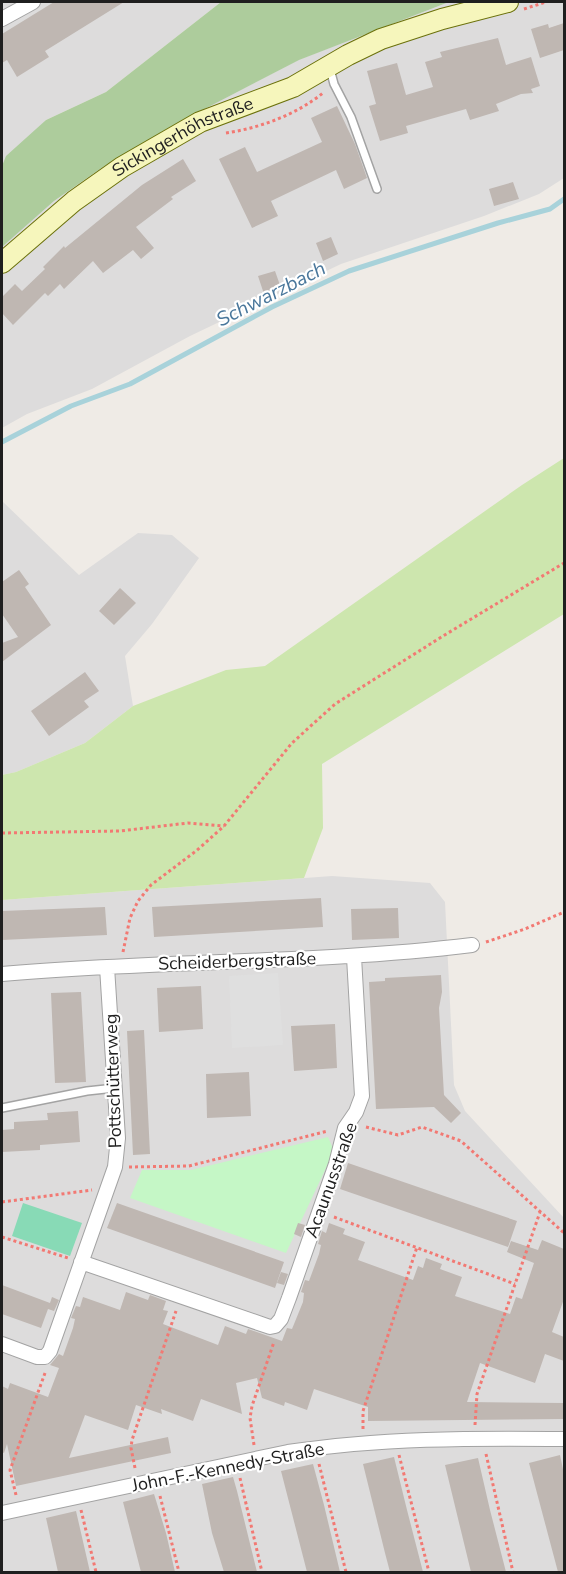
<svg xmlns="http://www.w3.org/2000/svg" width="566" height="1574" font-family="'Nunito Sans',sans-serif">
	<style>
		.residential { fill: #dddcdc }
		.grass { fill: #cde6ae }
		.forest { fill: #adcc9c }
		.park { fill: #c5f7c6 }
		.pitch { fill: #88dab6 }
		.parking { fill: #dfdfdf }
		.lines { fill: none; stroke-linecap: round; stroke-linejoin: round }
		.stream { stroke: #a8d2da; stroke-width: 5 }
		.building { fill: #bfb7b2 }
		.lane-casing { stroke: #a3a3a3; stroke-width: 10 }
		.street-casing { stroke: #a3a3a3; stroke-width: 16 }
		.secondary-casing { stroke: #6b710b; stroke-width: 22 }
		.path { stroke: #f27973; stroke-width: 3; stroke-dasharray: 3 3; stroke-linecap: butt }
		.lane { stroke: #fff; stroke-width: 7 }
		.street { stroke: #fff; stroke-width: 14 }
		.secondary { stroke: #f6f6bc; stroke-width: 20 }
		.labels { text-anchor: middle; dominant-baseline: central; stroke-width: 4.5; stroke-linejoin: round; paint-order: stroke }
		.street-label { font-size: 18px; fill: #1f1f1f; stroke: #fff }
		.water-label { font-size: 20px; font-style: italic; fill: #4a779b; stroke: #fff }
	</style>
	<rect width="100%" height="100%" fill="#efebe6"/>
	<path class="residential" d="M2,2H221L106,92L46,120L2,166Z
		M449,2H564V178L539,194L484,216L341,264L190,336L92,389L27,414L2,428V247L8,241L54,201L103,167L170,127L298,60Z
		M2,501L79,575L138,533L172,535L199,558L152,624L125,656L133,706L85,743L16,772L2,775Z
		M332,876L430,883L445,902L454,1085L465,1111L564,1218V1572H2V900Z"/>
	<path class="grass" d="M564,458V614L322,764L323,828L304,878L2,900V775L16,772L85,743L133,706L226,670L265,666L522,485Z"/>
	<path class="forest" d="M221,2H449L299,60L170,127L103,167L54,201L2,247V166L6,156L46,120L106,92Z"/>
	<path class="park" d="M328,1137L334,1151L286,1253L130,1198L142,1170H191Z"/>
	<path class="pitch" d="M23,1203L82,1223L70,1256L12,1236Z"/>
	<path class="parking" d="M278,973L283,1045L232,1048L229,976Z"/>
	<g class="lines">
		<path class="stream" d="M2,442L71,406L130,384L272,307L349,271L498,223L550,209L564,199"/>
	</g>
	<path class="building" d="M54,2H124L45,51L49,57L17,77L7,60L2,63V34Z
		M564,23V50L540,58L531,29L548,24L549,28Z
		M498,38L506,65L531,57L540,86L531,89L533,93L521,94L496,104L499,111L470,120L466,109L406,126L408,133L380,141L369,106L376,104L367,71L397,63L406,95L433,87L425,62L442,57L440,52Z
		M337,106L355,144L367,178L344,189L336,170L271,201L278,216L252,228L219,159L245,147L257,172L322,142L311,118Z
		M183,159L196,181L171,197L173,199L136,227L154,248L141,259L133,250L103,273L93,261L64,289L60,284L48,296L45,293L13,325L2,313V297L15,284L22,291L45,269L43,267L64,246L65,248L142,185Z
		M513,182L519,199L494,206L489,189Z
		M331,237L338,254L323,261L316,243Z
		M275,271L281,288L264,294L258,276Z
		M19,570L29,584L25,587L51,625L2,662V643L18,637L2,614V582Z
		M120,588L136,603L114,625L99,611Z
		M85,672L99,691L84,701L89,707L49,736L31,711Z
		M321,898L323,927L154,937L152,907Z
		M105,907L107,935L2,940V911Z
		M398,908L399,938L352,940L351,909Z
		M441,975L442,992L439,1008L444,1095L461,1113L451,1123L434,1107L376,1109L369,982L385,981V978Z
		M201,986L203,1029L159,1032L157,988Z
		M81,992L86,1082L55,1083L51,993Z
		M335,1024L337,1068L294,1071L291,1026Z
		M144,1030L150,1154L133,1155L127,1031Z
		M249,1072L251,1116L207,1118L206,1074Z
		M78,1111L80,1142L40,1145V1150L2,1152V1130L14,1129V1122L48,1120L47,1113Z
		M348,1163L517,1221L508,1247L340,1189Z
		M117,1203L284,1262L275,1288L107,1228Z
		M298,1223L305,1225L301,1237L294,1234Z
		M329,1223L345,1229L343,1234L365,1242L358,1260L413,1280L418,1266L423,1268L426,1258L442,1264L440,1269L462,1277L455,1296L510,1314L516,1297L522,1299L534,1263L507,1252L511,1241L538,1250L542,1240L564,1249V1299L552,1332L564,1337V1361L545,1354L535,1383L480,1363L467,1402L564,1403V1419L368,1421V1407L314,1389L307,1410L285,1402L284,1406L262,1398L257,1378L236,1383L242,1414L201,1399L193,1421L161,1409L162,1414L136,1405L128,1430L85,1415L69,1458L168,1437L171,1453L16,1486L7,1444L4,1453L2,1452V1386L8,1389L10,1383L48,1397L59,1368L50,1365L59,1354L63,1356L73,1328L75,1319L71,1318L76,1306L80,1307L83,1297L120,1310L126,1292L148,1300L150,1295L166,1301L163,1310L168,1311L163,1324L218,1345L225,1326L246,1334L248,1329L282,1341L287,1328L292,1329L303,1302L304,1293L301,1292L305,1280L309,1281L319,1254L321,1245L318,1244L322,1231L326,1233Z
		M281,1272L288,1274L284,1285L277,1283Z
		M2,1285L50,1303L52,1297L59,1300L54,1311L48,1309L41,1328L2,1314Z
		M560,1455L564,1474V1572H558L529,1463Z
		M394,1457L407,1510L423,1572H390L385,1553L363,1464Z
		M478,1458L490,1510L506,1572H471L445,1465Z
		M313,1464L324,1505L340,1572H307L281,1471Z
		M233,1477L237,1491L257,1572H224L212,1533L202,1484Z
		M154,1494L166,1533L175,1572H141L123,1502Z
		M76,1511L90,1572H58L46,1518Z"/>
	<g class="lines">
		<g class="lane-casing">
			<path id="lane" d="M330,69L334,84L351,117L377,189
				M2,1108L87,1091L115,1088"/>
		</g>
		<g class="street-casing">
			<path id="street" d="M2,19L33,2
				M2,974C158,960 316,964 472,945
				M81,1262L270,1327L275,1326L281,1319L289,1298L336,1164L345,1128L356,1112L362,1096L354,957
				M2,1344L37,1357H45L50,1351L115,1167L118,1138L107,967
				M2,1513L288,1452C379,1438 473,1438 564,1439"/>
		</g>
		<g class="secondary-casing">
			<g id="secondary">
				<path id="s1" d="M2,263L74,201L122,167L200,122L293,87L348,55L381,39L442,19L508,2"/>
			</g>
		</g>
		<path class="path" d="M524,9L546,2
			M226,133C260,128 298,114 324,92
			M2,833L120,831L188,823L224,826
			M486,942L525,929L564,912
			M123,952L130,918L138,901L151,885L196,851L224,826L292,743L335,704L443,636L564,563
			M366,1127L398,1135L422,1127L461,1141L564,1233
			M129,1167L189,1166L328,1131
			M2,1202L92,1190
			M334,1217L515,1284
			M2,1237L68,1258
			M475,1425L477,1394L540,1212
			M363,1429V1411L417,1247
			M254,1445L250,1418L252,1406L274,1342
			M486,1454L513,1572
			M399,1455L429,1572
			M319,1464L346,1572
			M135,1468L131,1448L132,1440L176,1311
			M240,1478L262,1572
			M16,1495L10,1470L45,1373
			M160,1496L179,1572
			M81,1510L96,1572"/>
		<use href="#lane" class="lane"/>
		<use href="#street" class="street"/>
		<use href="#secondary" class="secondary"/>
	</g>
	<g class="labels">
		<g class="street-label">
			<text stroke="none"><textPath href="#s1" startOffset="222">Sickingerhöhstraße</textPath></text>
			<text transform="translate(237 961) rotate(-2)">Scheiderbergstraße</text>
			<text transform="translate(113 1081) rotate(-92)">Pottschütterweg</text>
			<text transform="translate(331 1180) rotate(-70)">Acaunusstraße</text>
			<text transform="translate(228 1467) rotate(-11)">John-F.-Kennedy-Straße</text>
		</g>
		<g class="water-label">
			<text transform="translate(271 294) rotate(-27)">Schwarzbach</text>
		</g>
	</g>
	<rect width="566" height="1574" fill="none" stroke="#1f1f1f" stroke-width="6"/>
</svg>
